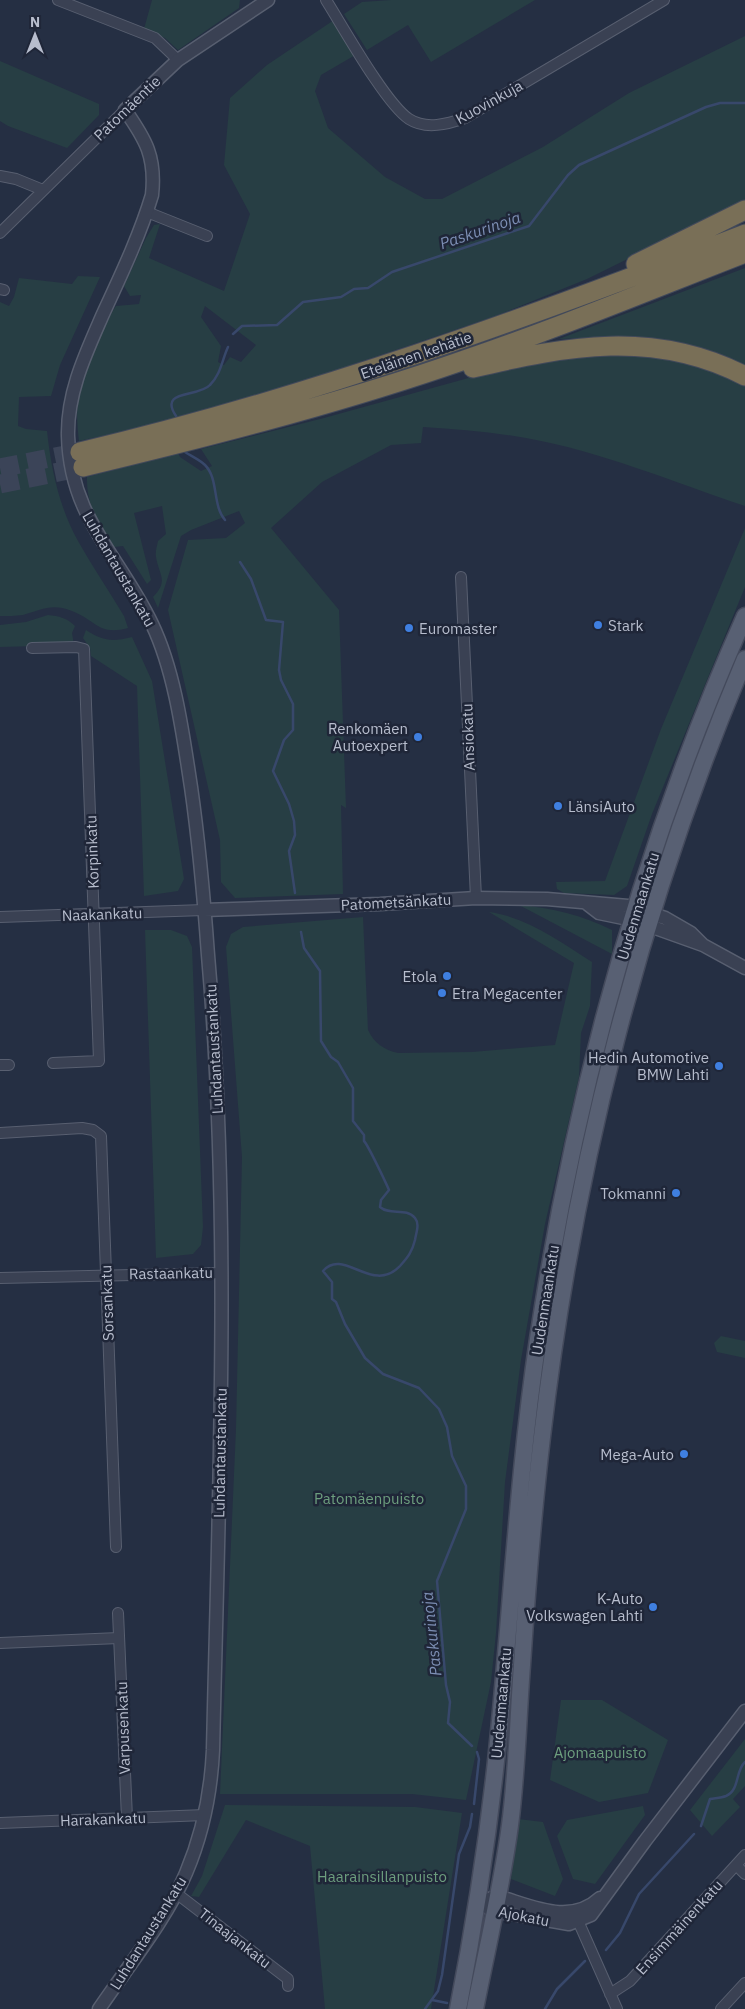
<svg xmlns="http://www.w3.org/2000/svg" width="745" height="2009" font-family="'IBM Plex Sans',sans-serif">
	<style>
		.green { fill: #273e44; fill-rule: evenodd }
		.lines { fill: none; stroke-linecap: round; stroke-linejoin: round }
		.stream { stroke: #38486b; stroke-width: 2.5 }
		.motorway-tunnel { stroke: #3b4458; stroke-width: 19; stroke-dasharray: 19 9; stroke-linecap: butt }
		.minor-casing { stroke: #585f70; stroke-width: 12 }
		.tertiary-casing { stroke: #585f70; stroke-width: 15 }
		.primary-casing { stroke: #444a5c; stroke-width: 19 }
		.motorway-casing { stroke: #42495a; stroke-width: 21 }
		.minor { stroke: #3a4153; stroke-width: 10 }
		.tertiary { stroke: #3a4153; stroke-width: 12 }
		.primary { stroke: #586073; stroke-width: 16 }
		.motorway { stroke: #796f57; stroke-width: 19 }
		.shop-dot { fill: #3f7fe0; stroke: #1f2638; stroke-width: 2 }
		.labels { text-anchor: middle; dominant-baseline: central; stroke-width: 5; stroke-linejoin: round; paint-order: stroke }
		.street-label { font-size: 15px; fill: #b7bdcd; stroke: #1f2638 }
		.poi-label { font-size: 15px; fill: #b7bdcd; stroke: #1f2638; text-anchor: end }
		.park-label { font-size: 15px; fill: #6d9e7e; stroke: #1f2638 }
		.water-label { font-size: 16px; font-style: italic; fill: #7d8fb5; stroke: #1f2638 }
	</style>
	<rect width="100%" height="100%" fill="#252f43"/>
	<path class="green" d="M152,0H240L239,8L178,50L165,38L144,29Z
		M391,0H535L431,62L408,25L367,50L344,14L362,2Z
		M334,20L357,54L321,75L315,91L328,128L385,177L425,199H442L543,147L629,93L745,36V201L587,279L493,317L286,387L171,421L79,441C77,425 76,408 79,391C85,363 100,330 116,306L139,304L141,295L130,296L124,286L146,238L154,225L160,224L149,258L224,291L250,214L224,165L230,98L267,65ZM205,306L256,345L241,362L230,357L224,365L218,362L221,346L201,317Z
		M0,61L99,104V115L67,148L8,126L0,121Z
		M745,268V366C689,334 622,337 559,339Z
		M78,276L100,277L60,365L51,396L19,397L18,426L26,429L47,431C51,468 59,507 78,541C92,566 109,591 124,616L128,628C98,636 96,620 72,611C51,603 42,610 23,615C16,616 7,616 0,616V302L9,306L14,297L19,278L72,284Z
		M610,351L668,357L714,368L745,385V506C673,482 600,451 526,438C492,432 457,429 423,427L421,443L391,445L322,482L271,528L339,610L346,808L341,805L343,894L235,898L221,882L220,840L168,610L188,540L226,538L245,523L239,511L191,530L181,536L158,608L153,597C169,581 159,575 156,557C155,552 157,546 158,541L166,534L162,506L134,513L151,580L147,584L123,546L114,547C99,526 86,505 87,477L178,453L180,457L201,471L212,466L201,449L324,418L533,360Z
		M745,528V587L652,814L627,886L614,895L564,893L557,889L556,882L605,881L661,729Z
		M48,615C59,616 67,618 75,626L72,633L74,645L0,647V625L26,622Z
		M86,630C103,641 112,642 132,637L152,681L184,879L178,891L144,896L137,686L91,656L90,648L83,638Z
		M519,905C552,908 582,915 612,930V954Z
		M489,912C527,917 561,942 592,962L590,1006L581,1033L579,1077L545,1224L521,1360L505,1482L496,1633L491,1682L466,1800L412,1794H220L236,1429L242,1157L226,947L231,934L243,927L363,917L368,1030C374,1043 384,1050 398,1053L472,1052L555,1045L574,963Z
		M145,930H171L187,936L192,947L203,1227L201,1245L193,1254L156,1258Z
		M721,1336L745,1341V1358L717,1352L714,1343Z
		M561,1700H602L668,1740L648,1793L599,1802L550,1780Z
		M745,1739V1786L733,1799L740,1807L712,1836L690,1810Z
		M225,1805L415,1807L462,1813L431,2009H325L310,1846L246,1820L199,1897L191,1896L202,1876Z
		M643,1806L645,1815L595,1884L573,1879L557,1836L567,1820Z
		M518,1819L543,1822L563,1879L555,1896L511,1879Z"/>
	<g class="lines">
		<path class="stream" d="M233,334L242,326L277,325L303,302L341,297L354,289L368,288L392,272L529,226L568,175L579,165L706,107L720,103H745
			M176,416C158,389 198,398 210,385C221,374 222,360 228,347
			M185,452C191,456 200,460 205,465C219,479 212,505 225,520
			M240,562L251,579L266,620L283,622L279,670L281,680L293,704V730L284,740L273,771L289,804L294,821L295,835L289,851L295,893
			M301,932L304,948L320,971L321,1041L331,1057L338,1062L353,1088V1121L364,1135V1141C368,1145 386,1183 389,1190L381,1200L380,1207C390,1216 406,1207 415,1218C420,1224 416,1233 415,1240C412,1252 408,1257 400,1266C372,1295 344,1247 323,1271L332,1282V1299L336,1302L345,1324L365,1358L383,1374L419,1388L439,1409L447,1427L452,1456L466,1486V1509L437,1581L446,1685L450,1702L448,1723L472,1746
			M474,1804L479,1759L477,1752
			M701,1826L710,1799C715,1798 721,1798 726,1796C740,1790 735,1771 745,1762
			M606,1950L620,1933L639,1894L694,1834
			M432,2000L447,2003
			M425,2009L438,1991L442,1975L459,1854L470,1827L472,1814
			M545,2009L557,1989L585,1961"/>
		<path class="motorway-tunnel" d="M0,468L80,452
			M0,484L83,467"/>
		<g class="minor-casing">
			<path id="minor" d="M58,0L155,38L178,60
				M326,0C343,27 386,104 409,119C426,130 448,124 465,118L664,0
				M0,176L16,179L43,190
				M147,212L207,236
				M0,233L125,110
				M0,289L4,290
				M461,577L476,898
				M32,648L76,647L84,649L99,1061L53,1063
				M0,917L204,910
				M0,1065H9
				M0,1133L82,1128L93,1130L101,1136L116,1547
				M0,1278L221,1273
				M118,1613L127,1818
				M0,1643L119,1638
				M0,1823L205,1815
				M736,1865L745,1874
				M176,1893L288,1979V1986
				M575,1914L617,2009
				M610,1994L630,1981L745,1855
				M721,2009L745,1983"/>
		</g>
		<g class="tertiary-casing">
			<path id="tertiary" d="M586,903L599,913L633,920L703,945L745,968
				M204,910L380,904L476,898L547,899L628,906L665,918L691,933L703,945
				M489,1899L497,1896C532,1906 570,1926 600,1898
				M477,1902L494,1911L569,1924L591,1915L645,1841L745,1711
				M99,2009C126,1969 168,1917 186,1873C203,1833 211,1793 213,1750C219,1485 231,1219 208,955C204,899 199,843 191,787C183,735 175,672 152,624C119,555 70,518 68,436C67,392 86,353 103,314C121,275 140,235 152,195C156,157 146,140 125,110L178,60L268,0"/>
		</g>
		<g class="primary-casing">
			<path id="primary" d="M458,2009C474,1927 487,1844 496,1761C511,1620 517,1479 538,1339C575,1092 643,845 745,616
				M475,2009C487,1948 502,1886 510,1825C517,1772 518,1718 522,1665C527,1589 533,1513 542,1437C573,1171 640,906 745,659"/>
		</g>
		<g class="motorway-casing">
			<path id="motorway" d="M636,264L745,210
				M473,368C567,346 654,329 745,376
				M80,452C308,398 527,318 745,234
				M83,467C204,438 326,407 444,367C546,333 645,292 745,253"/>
		</g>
		<use href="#minor" class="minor"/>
		<use href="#tertiary" class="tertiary"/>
		<use href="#primary" class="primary"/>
		<use href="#motorway" class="motorway"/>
	</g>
	<g class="shop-dot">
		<circle cx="598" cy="625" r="5"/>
		<circle cx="409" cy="628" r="5"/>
		<circle cx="418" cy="737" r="5"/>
		<circle cx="558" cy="806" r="5"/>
		<circle cx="447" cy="976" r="5"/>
		<circle cx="442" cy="993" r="5"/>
		<circle cx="719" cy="1066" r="5"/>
		<circle cx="676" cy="1193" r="5"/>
		<circle cx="684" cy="1454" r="5"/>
		<circle cx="653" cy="1607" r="5"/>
	</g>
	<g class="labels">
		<g class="street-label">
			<text transform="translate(489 102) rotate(-29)">Kuovinkuja</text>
			<text transform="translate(127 108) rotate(-44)">Patomäentie</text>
			<text transform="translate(416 355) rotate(-19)">Eteläinen kehätie</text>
			<text transform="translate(119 569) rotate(60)">Luhdantaustankatu</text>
			<text transform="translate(468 737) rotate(-92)">Ansiokatu</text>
			<text transform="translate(92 852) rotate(-92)">Korpinkatu</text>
			<text transform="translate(396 902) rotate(-3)">Patometsänkatu</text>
			<text transform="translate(638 906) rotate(-73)">Uudenmaankatu</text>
			<text transform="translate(102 914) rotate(-2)">Naakankatu</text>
			<text transform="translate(214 1049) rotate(-93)">Luhdantaustankatu</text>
			<text transform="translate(171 1273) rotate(-1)">Rastaankatu</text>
			<text transform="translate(545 1300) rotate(-81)">Uudenmaankatu</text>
			<text transform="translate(107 1303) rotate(-92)">Sorsankatu</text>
			<text transform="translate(220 1453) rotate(-89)">Luhdantaustankatu</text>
			<text transform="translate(501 1703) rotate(-85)">Uudenmaankatu</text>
			<text transform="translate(123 1728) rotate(-92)">Varpusenkatu</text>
			<text transform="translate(103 1819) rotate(-2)">Harakankatu</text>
			<text transform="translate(524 1916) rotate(11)">Ajokatu</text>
			<text transform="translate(679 1927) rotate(-48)">Ensimmäinenkatu</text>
			<text transform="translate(148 1933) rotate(-58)">Luhdantaustankatu</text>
			<text transform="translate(235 1938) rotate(38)">Tinaajankatu</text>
		</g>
		<g class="poi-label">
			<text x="608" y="625" text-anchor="start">Stark</text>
			<text x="419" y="628" text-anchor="start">Euromaster</text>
			<text x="408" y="728">Renkomäen<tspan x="408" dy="17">Autoexpert</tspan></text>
			<text x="568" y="806" text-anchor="start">LänsiAuto</text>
			<text x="437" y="976">Etola</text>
			<text x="452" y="993" text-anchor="start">Etra Megacenter</text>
			<text x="709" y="1057">Hedin Automotive<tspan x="709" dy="17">BMW Lahti</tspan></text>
			<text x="666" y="1193">Tokmanni</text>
			<text x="674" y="1454">Mega-Auto</text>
			<text x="643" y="1598">K-Auto<tspan x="643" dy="17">Volkswagen Lahti</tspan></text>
		</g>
		<g class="park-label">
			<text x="369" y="1498">Patomäenpuisto</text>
			<text x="600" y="1752">Ajomaapuisto</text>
			<text x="382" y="1876">Haarainsillanpuisto</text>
		</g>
		<g class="water-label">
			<text transform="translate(480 230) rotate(-19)">Paskurinoja</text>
			<text transform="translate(431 1634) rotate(-96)">Paskurinoja</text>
		</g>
	</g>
	<g transform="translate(35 35)" stroke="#1f2638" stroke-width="4" paint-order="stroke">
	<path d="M0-4L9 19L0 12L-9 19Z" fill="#b7bdcd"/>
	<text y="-8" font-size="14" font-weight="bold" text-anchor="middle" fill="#b7bdcd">N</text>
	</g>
</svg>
